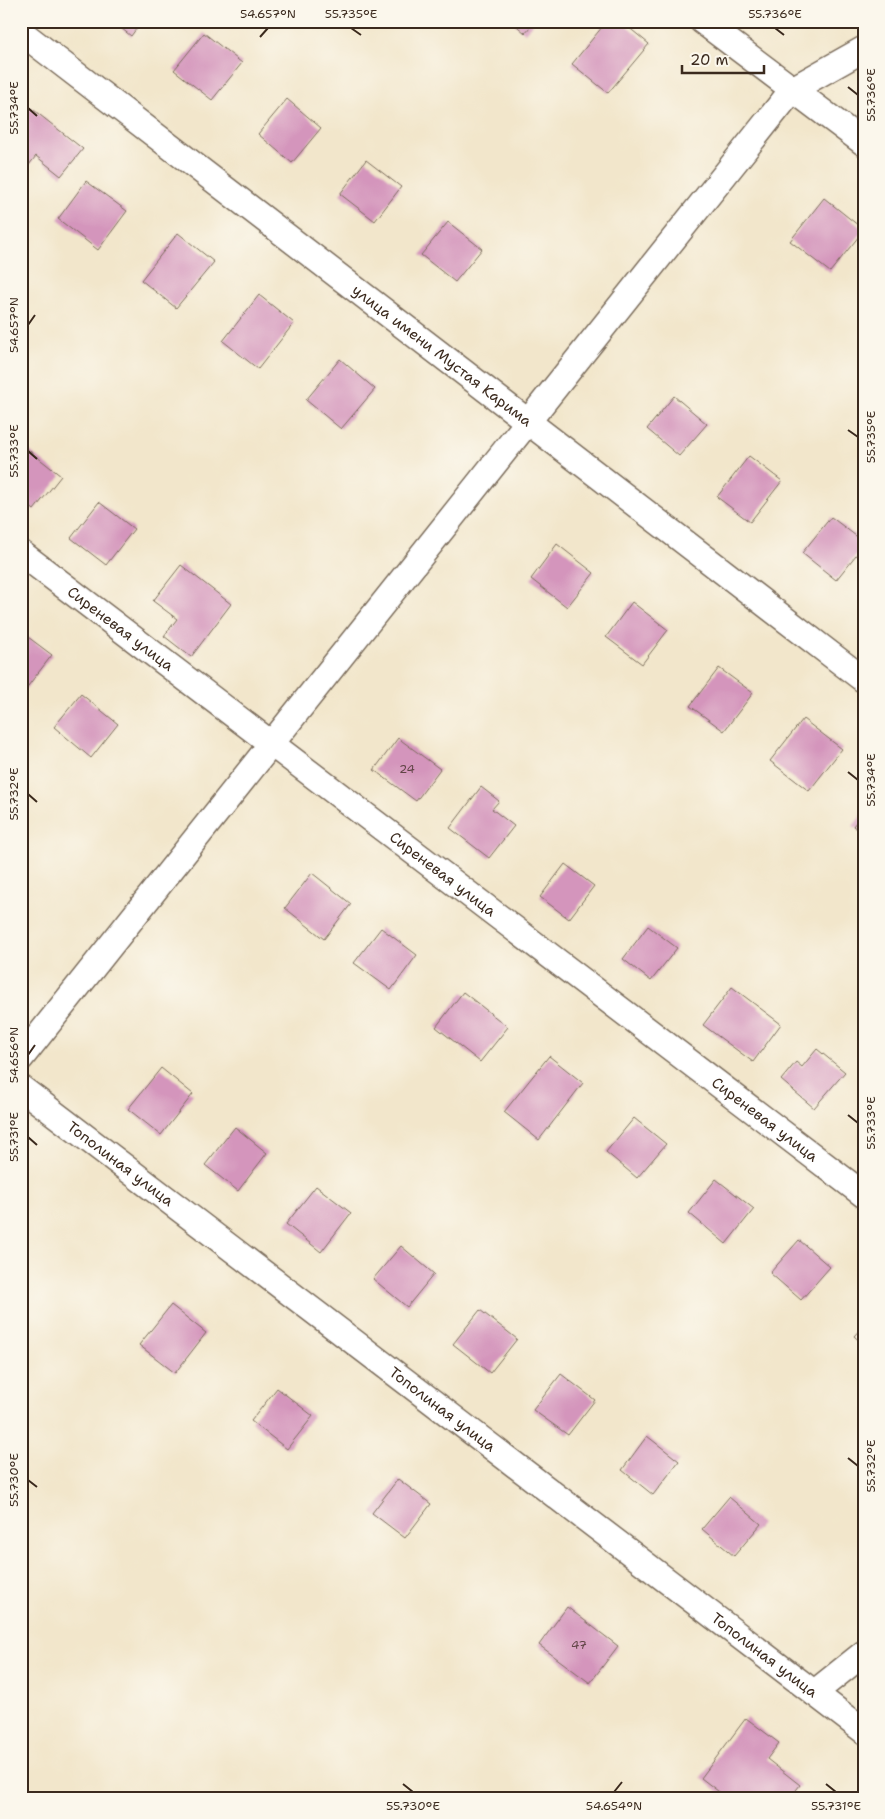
<svg xmlns="http://www.w3.org/2000/svg" width="885" height="1819" font-family="'Shantell Sans',sans-serif">
	<style>
		.building { fill: #d495bc }
		.lines { fill: none; stroke-linecap: round; stroke-linejoin: round }
		.minor-casing { stroke: #7b6c5b; stroke-width: 28 }
		.minor { stroke: #fff; stroke-width: 25 }
		.ticks { fill: none; stroke: #3b2a1e; stroke-width: 2 }
		.labels { text-anchor: middle; dominant-baseline: central; stroke-width: 4.5; stroke-linejoin: round; paint-order: stroke }
		.number-label { font-size: 12px; fill: #614546 }
		.street-label { font-size: 15px; fill: #3b2a1e; stroke: #fbf7ec }
		.neatline { fill: none; stroke: #3b2a1e; stroke-width: 2 }
		.ticks-label { font-size: 12px; text-anchor: middle; fill: #3b2a1e }
	</style>
	<rect width="100%" height="100%" fill="#fbf7ec"/>
	<filter id="ink" filterUnits="userSpaceOnUse"><feTurbulence type="fractalNoise" baseFrequency=".02" numOctaves="2"/><feDisplacementMap in="SourceGraphic" scale="10" xChannelSelector="R" yChannelSelector="G"/><feConvolveMatrix kernelMatrix="1 2 1 2 8 2 1 2 1" color-interpolation-filters="sRGB"/></filter>
	<filter id="wash" filterUnits="userSpaceOnUse"><feTurbulence type="fractalNoise" baseFrequency=".0096" numOctaves="4" result="noise"/><feDisplacementMap in="SourceGraphic" scale="20" xChannelSelector="R" yChannelSelector="G"/><feGaussianBlur stdDeviation="1.12" result="paint"/><feColorMatrix in="noise" values="0 0 0 0 0 0 0 0 0 0 0 0 0 0 0 0 0 1.4 0 .05"/><feComposite in="paint" operator="in"/></filter>
	<g filter="url(#wash)">
		<rect width="100%" height="100%" fill="#f2e6cb"/>
		<g id="blocks">
			<path class="building" d="M112,21H142L131,36Z
				M511,21H535L525,33Z
				M607,21H621L649,44L608,93L572,64Z
				M204,33L242,63L212,100L174,70Z
				M287,99L321,128L292,163L258,134Z
				M21,100L83,149L61,176L36,156L21,175Z
				M366,160L401,187L375,221L340,194Z
				M86,181L127,211L98,250L58,219Z
				M824,198L864,230L830,272L790,241Z
				M448,222L482,249L455,282L421,255Z
				M178,233L214,262L176,308L141,280Z
				M259,295L294,323L258,369L223,341Z
				M340,359L375,389L341,429L306,400Z
				M674,396L707,424L679,456L647,429Z
				M21,444L61,476L34,510L21,499Z
				M749,456L782,481L750,522L717,497Z
				M99,502L134,529L106,565L71,538Z
				M831,517L864,542V545L836,580L802,553Z
				M557,544L594,573L567,607L531,579Z
				M181,565L231,604L191,657L164,636L177,619L153,601Z
				M632,602L668,630L642,664L606,637Z
				M28,637L52,655L21,695V646Z
				M719,668L753,693L724,731L690,706Z
				M81,694L118,724L91,758L54,727Z
				M803,719L842,749L809,791L770,761Z
				M398,738L440,769L416,801L374,770Z
				M481,787L499,801L492,809L514,826L489,858L450,828Z
				M864,812V834L853,826Z
				M565,864L594,886L569,919L540,897Z
				M312,873L351,904L324,939L285,908Z
				M648,926L677,948L651,981L623,959Z
				M381,928L417,955L391,990L354,963Z
				M732,987L781,1024L753,1062L703,1025Z
				M463,992L508,1027L480,1062L436,1027Z
				M817,1049L845,1072L814,1108L781,1080L796,1062L802,1067Z
				M549,1056L583,1083L539,1140L504,1112Z
				M161,1068L193,1094L161,1135L128,1109Z
				M634,1118L666,1144L637,1178L606,1152Z
				M235,1127L267,1153L238,1191L205,1165Z
				M716,1179L754,1209L726,1244L689,1213Z
				M316,1186L351,1213L321,1252L286,1224Z
				M799,1240L830,1267L801,1300L770,1273Z
				M401,1246L434,1274L407,1307L373,1279Z
				M171,1305L206,1333L175,1373L139,1345Z
				M480,1310L517,1339L490,1373L453,1344Z
				M864,1325V1345L854,1336Z
				M561,1374L595,1400L568,1435L533,1410Z
				M277,1388L313,1416L287,1449L251,1421Z
				M647,1436L679,1461L653,1495L622,1470Z
				M398,1479L431,1504L405,1538L372,1513Z
				M729,1497L761,1524L734,1556L702,1529Z
				M567,1607L618,1646L590,1683L539,1645Z
				M746,1718L779,1743L767,1759L800,1785L790,1798H727L701,1778Z"/>
		</g>
	</g>
	<g filter="url(#ink)">
		<use href="#blocks" fill-opacity="0" stroke="#7b6c5b" stroke-width="1"/>
		<g class="lines">
			<g class="minor-casing">
				<g id="minor">
					<path d="M702,21L864,143"/>
					<path id="s1" d="M21,32L864,680"/>
					<path id="s2" d="M21,553L864,1195"/>
					<path d="M21,1058L793,89L864,49"/>
					<path id="s3" d="M21,1088L864,1731"/>
					<path d="M814,1693L864,1653"/>
				</g>
			</g>
			<use href="#minor" class="minor"/>
		</g>
	</g>
	<path class="ticks" d="M351,28L361,35M775,28L784,35M260,37L268,28M848,87L858,95M28,108L37,116M28,325L35,315M848,430L858,437M28,451L37,459M848,772L858,780M28,794L37,802M28,1055L35,1045M848,1115L858,1123M28,1137L37,1145M848,1458L858,1466M28,1480L37,1487M403,1784L413,1792M826,1784L836,1792M614,1792L622,1782"/>
	<g class="labels">
		<g class="number-label">
			<text x="407" y="769">24</text>
			<text x="579" y="1645">47</text>
		</g>
		<g class="street-label">
			<text stroke="none"><textPath href="#s1" startOffset="531">улица имени Мустая Карима</textPath></text>
			<text stroke="none"><textPath href="#s2" startOffset="125">Сиреневая улица</textPath></text>
			<text stroke="none"><textPath href="#s2" startOffset="530">Сиреневая улица</textPath></text>
			<text stroke="none"><textPath href="#s2" startOffset="935">Сиреневая улица</textPath></text>
			<text stroke="none"><textPath href="#s3" startOffset="125">Тополиная улица</textPath></text>
			<text stroke="none"><textPath href="#s3" startOffset="530">Тополиная улица</textPath></text>
			<text stroke="none"><textPath href="#s3" startOffset="935">Тополиная улица</textPath></text>
		</g>
	</g>
	<rect width="885" height="1819" fill="none" stroke="#fbf7ec" stroke-width="55"/>
	<path d="M682 65v8h82v-8" fill="none" stroke="#3b2a1e" stroke-width="2.5"/>
	<text x="690" y="65" font-size="15" fill="#3b2a1e" stroke="#fbf7ec" stroke-width="4" paint-order="stroke">20 m</text>
	<rect x="28" y="28" width="830" height="1764" class="neatline"/>
	<g class="ticks-label">
		<text x="268" y="18">54.657°N</text>
		<text x="351" y="18">55.735°E</text>
		<text x="775" y="18">55.736°E</text>
		<text transform="translate(871 95) rotate(-90)" y="4">55.736°E</text>
		<text transform="translate(14 108) rotate(-90)" y="4">55.734°E</text>
		<text transform="translate(14 325) rotate(-90)" y="4">54.657°N</text>
		<text transform="translate(871 437) rotate(-90)" y="4">55.735°E</text>
		<text transform="translate(14 451) rotate(-90)" y="4">55.733°E</text>
		<text transform="translate(871 780) rotate(-90)" y="4">55.734°E</text>
		<text transform="translate(14 794) rotate(-90)" y="4">55.732°E</text>
		<text transform="translate(14 1055) rotate(-90)" y="4">54.656°N</text>
		<text transform="translate(871 1123) rotate(-90)" y="4">55.733°E</text>
		<text transform="translate(14 1137) rotate(-90)" y="4">55.731°E</text>
		<text transform="translate(871 1466) rotate(-90)" y="4">55.732°E</text>
		<text transform="translate(14 1480) rotate(-90)" y="4">55.730°E</text>
		<text x="413" y="1810">55.730°E</text>
		<text x="614" y="1810">54.654°N</text>
		<text x="836" y="1810">55.731°E</text>
	</g>
</svg>
